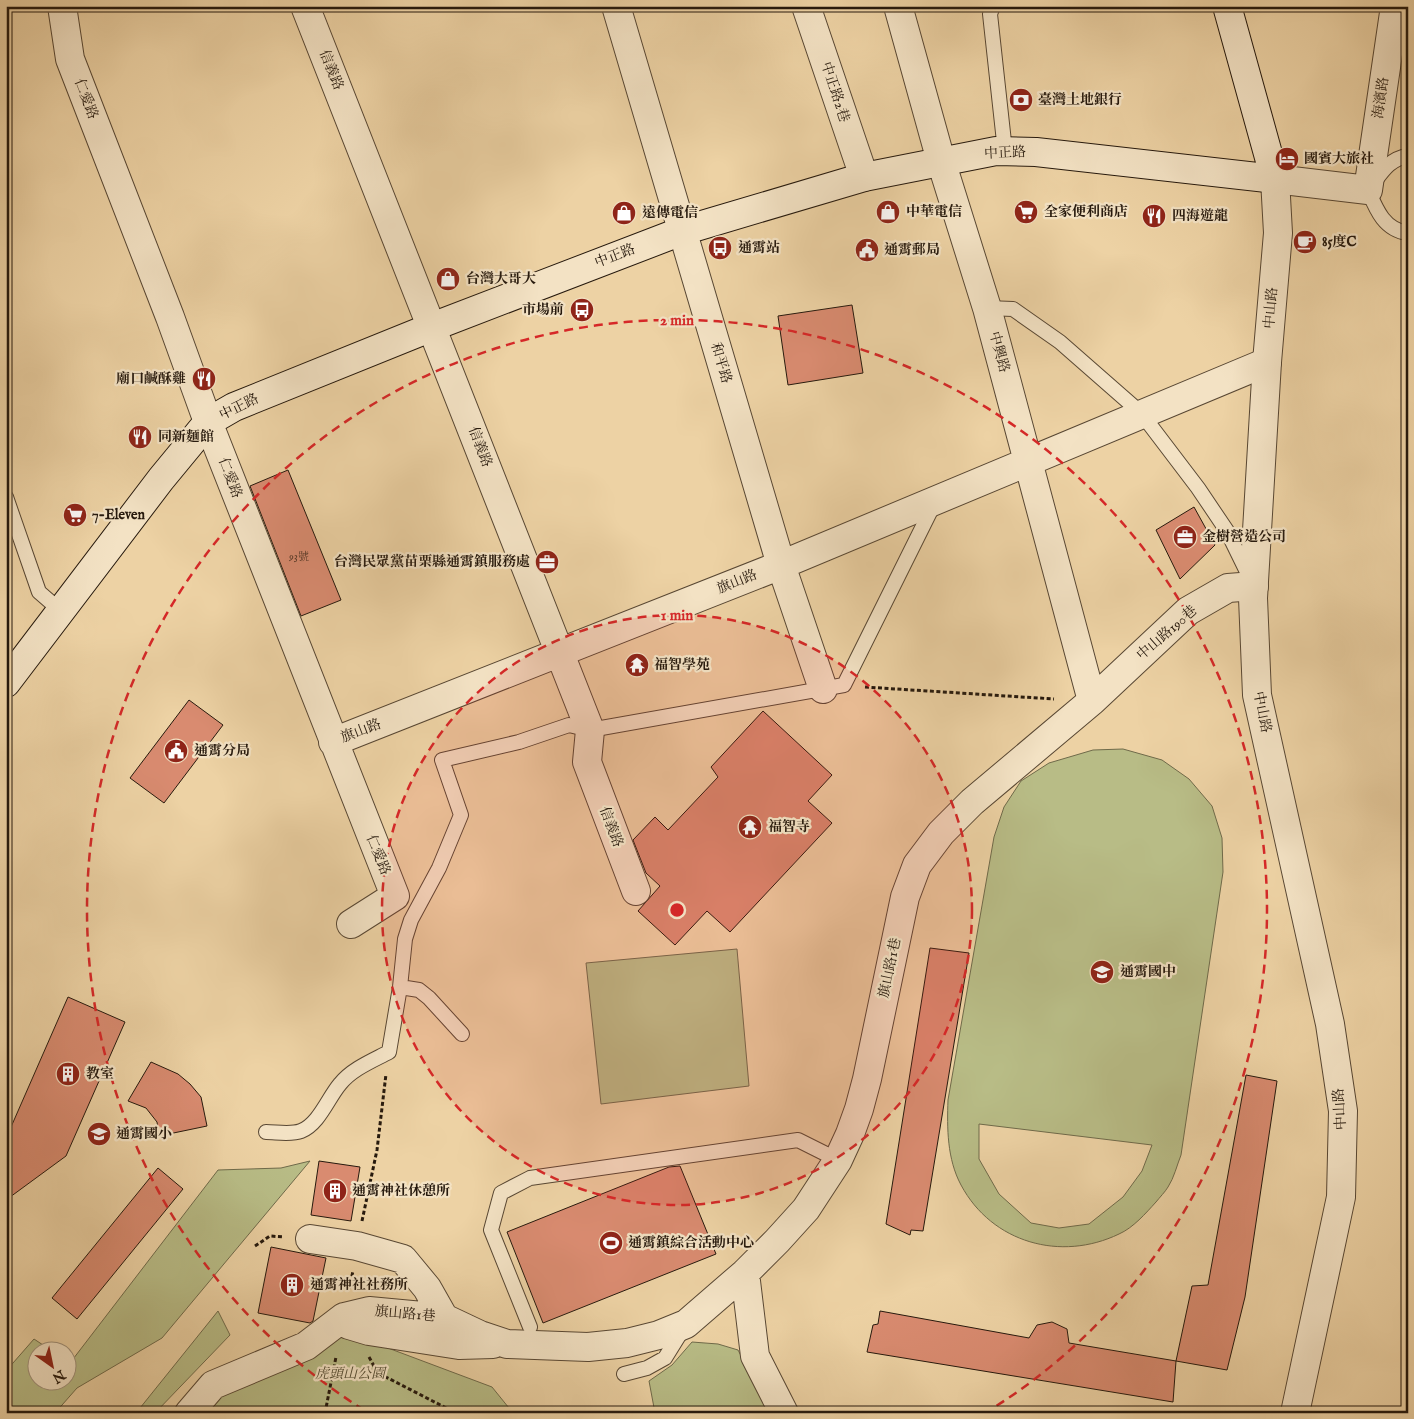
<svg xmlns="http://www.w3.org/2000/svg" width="1414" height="1419" font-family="'IM FELL English','Noto Serif TC',serif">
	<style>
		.green { fill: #b8bc86; stroke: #6f6a4a; fill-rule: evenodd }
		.building { fill: #d98b70; stroke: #26190d }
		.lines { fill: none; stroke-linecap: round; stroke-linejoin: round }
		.service-casing { stroke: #584733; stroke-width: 16 }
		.minor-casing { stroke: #584733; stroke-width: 30 }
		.tertiary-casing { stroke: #584733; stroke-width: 30 }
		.secondary-casing { stroke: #26190d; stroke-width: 30 }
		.path { stroke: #26190d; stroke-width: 3; stroke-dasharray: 4 2.5; stroke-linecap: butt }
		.service { stroke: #f3e2c4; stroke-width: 14 }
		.minor { stroke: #f3e2c4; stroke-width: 28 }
		.tertiary { stroke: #f3e2c4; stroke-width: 28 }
		.secondary { stroke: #f3e2c4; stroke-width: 28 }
		.ring { fill: none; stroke: #d62828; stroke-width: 2.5; stroke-dasharray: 9 6 }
		.labels { text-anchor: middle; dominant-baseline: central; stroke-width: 4.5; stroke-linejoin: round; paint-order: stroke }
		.number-label { font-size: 11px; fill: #533626 }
		.street-label { font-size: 14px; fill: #26190d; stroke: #f3e2c4 }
		.poi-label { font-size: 14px; font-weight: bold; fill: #26190d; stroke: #f3e2c4; text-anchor: start }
		.park-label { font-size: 14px; font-style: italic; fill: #524a31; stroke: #f3e2c4 }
		.centre { fill: #d62828; stroke: #f3e2c4; stroke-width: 2.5 }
		.ring-label { font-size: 15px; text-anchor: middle; font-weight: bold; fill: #d62828; stroke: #f3e2c4; stroke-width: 4.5; stroke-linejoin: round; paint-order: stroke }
	</style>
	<rect width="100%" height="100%" fill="#edd2a4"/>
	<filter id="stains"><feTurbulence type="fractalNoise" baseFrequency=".004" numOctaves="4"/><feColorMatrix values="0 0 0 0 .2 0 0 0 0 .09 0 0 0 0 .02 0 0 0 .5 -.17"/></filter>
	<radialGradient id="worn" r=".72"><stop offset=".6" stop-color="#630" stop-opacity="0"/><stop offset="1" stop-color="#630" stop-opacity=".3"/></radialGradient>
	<path class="green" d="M1123,749L1162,760L1189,779L1212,806L1222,838L1223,872L1181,1155C1177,1165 1174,1178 1168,1187C1165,1192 1160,1197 1156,1202C1146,1213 1133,1228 1119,1234C1061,1262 992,1243 961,1185C947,1159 947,1128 948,1100L994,837L1004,807L1021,781L1049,763L1093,750ZM979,1124L1152,1145L1142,1171L1123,1197L1089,1224L1059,1228L1031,1223L999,1194L979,1159Z
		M737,949L749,1086L601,1104L586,963Z
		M310,1161L162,1338L77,1388L55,1413H6V1371L34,1339L52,1351L38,1352V1382H68V1362L70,1363L218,1170L281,1168Z
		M218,1311L230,1335L155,1413H136Z
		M350,1322L372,1342L492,1387L513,1413H204L225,1391Z
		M692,1342L718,1344L738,1350L771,1413H655L649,1381L672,1365Z"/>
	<path class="building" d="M852,305L863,373L788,385L778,316Z
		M288,470L341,600L301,616L250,486Z
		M1194,507L1215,545L1180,579L1156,530Z
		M189,700L223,725L164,803L130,778Z
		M763,711L832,775L808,801L832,823L730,932L707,911L675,945L638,911L660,886L646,873L633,840L655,817L668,830L718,777L711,767Z
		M930,948L969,953L923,1231L911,1230L910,1235L886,1224Z
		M68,997L125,1022L66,1156L6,1200V1131L11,1127Z
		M151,1062L178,1074L190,1084L201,1097L207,1126L159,1136L157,1122L146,1108L128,1101Z
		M1246,1075L1277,1081L1245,1297L1227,1370L1176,1361L1192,1286L1208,1285Z
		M319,1161L360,1167L351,1221L311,1215Z
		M680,1166L716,1254L543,1323L507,1232L669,1167Z
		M158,1168L183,1189L77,1319L52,1298Z
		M271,1247L326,1258L313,1321L310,1323L258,1313Z
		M880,1311L1029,1338L1037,1325L1052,1322L1067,1329L1069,1343L1176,1361L1173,1402L867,1352L873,1325L878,1324Z"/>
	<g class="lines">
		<g class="service-casing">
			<path id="service" d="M993,6L990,14L1005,151
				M1408,156C1387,159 1380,176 1368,190C1376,209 1384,230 1408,233
				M987,308L1013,309L1060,342L1141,413L1198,488L1227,531L1249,576
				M6,497L39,592L62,612
				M400,987L419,990L429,998L462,1034
				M266,1132C276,1132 291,1135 301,1131C319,1124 328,1098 340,1084C352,1069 372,1061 389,1052L400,987L405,939L411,920L439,868L461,815L442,760L519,742L569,725L590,730L844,685L934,504
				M530,1327L491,1230L501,1193L530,1178L798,1140L838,1160
				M624,1374L647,1368L665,1358L683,1329"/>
		</g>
		<g class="minor-casing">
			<path id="minor" d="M62,6L70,59L170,317L208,422L395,896L351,924
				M305,6L590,730L587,762L636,891
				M616,6L781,565L823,689
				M806,6L864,177
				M898,6L941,161L987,308L1092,701
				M1275,179L1368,190L1395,6
				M333,742L781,565L1267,362
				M310,1239L357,1246L403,1259L427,1288L444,1318
				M745,1273L755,1356L784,1413
				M344,1317L349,1325L369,1331L459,1345L493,1344
				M189,1413L213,1385L306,1346L344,1317L369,1311L444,1318L480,1335L507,1344L588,1347L627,1343L659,1335L686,1324L745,1273L777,1241L806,1209L838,1160L850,1134L859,1109L867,1079L905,897L917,865L941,833L972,802L1092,701L1188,611L1228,588L1254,586"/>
		</g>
		<g class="tertiary-casing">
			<path id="tertiary" d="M1275,179L1278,233L1267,362L1253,598L1257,695L1330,1024L1343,1111L1341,1197L1295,1413"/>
		</g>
		<g class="secondary-casing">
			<path id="secondary" d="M6,683L161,479L208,422L234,407L432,327L682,231L864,177L996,151L1036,152L1275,179L1227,6"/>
		</g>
		<path class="path" d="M865,687L1054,699
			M362,1221L377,1150L386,1074
			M255,1246L270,1236L284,1237
			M349,1289L353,1271
			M369,1357L378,1373L456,1413
			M325,1413L336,1357"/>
		<use href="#service" class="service"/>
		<use href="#minor" class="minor"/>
		<use href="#tertiary" class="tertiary"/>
		<use href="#secondary" class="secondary"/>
	</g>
	<circle cx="677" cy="910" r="295" fill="#d62828" fill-opacity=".12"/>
	<g class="ring">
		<circle cx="677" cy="910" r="295"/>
		<path d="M364 1410A590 590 0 1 1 990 1410"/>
	</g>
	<defs>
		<g id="bank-disc" transform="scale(1.25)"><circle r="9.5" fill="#8f2418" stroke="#f3e2c4"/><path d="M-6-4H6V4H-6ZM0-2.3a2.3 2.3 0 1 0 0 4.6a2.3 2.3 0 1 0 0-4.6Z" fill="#fff"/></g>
		<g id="hotel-disc" transform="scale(1.25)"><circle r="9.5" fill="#8f2418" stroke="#f3e2c4"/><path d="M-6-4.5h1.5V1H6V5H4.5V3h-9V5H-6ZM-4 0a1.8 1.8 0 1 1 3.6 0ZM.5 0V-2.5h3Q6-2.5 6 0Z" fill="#fff"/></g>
		<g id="shop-disc" transform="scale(1.25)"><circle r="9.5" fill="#8f2418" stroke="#f3e2c4"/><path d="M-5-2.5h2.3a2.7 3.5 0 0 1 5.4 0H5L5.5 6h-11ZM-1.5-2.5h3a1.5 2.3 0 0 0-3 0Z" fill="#fff"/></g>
		<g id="supermarket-disc" transform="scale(1.25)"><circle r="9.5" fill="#8f2418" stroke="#f3e2c4"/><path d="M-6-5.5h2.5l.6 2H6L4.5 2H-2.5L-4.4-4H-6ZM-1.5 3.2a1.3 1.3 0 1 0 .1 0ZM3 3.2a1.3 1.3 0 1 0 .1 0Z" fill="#fff"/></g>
		<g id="restaurant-disc" transform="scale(1.25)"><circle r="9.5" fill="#8f2418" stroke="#f3e2c4"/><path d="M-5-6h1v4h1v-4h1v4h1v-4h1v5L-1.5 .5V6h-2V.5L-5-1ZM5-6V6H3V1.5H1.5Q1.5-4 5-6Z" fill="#fff"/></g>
		<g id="cafe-disc" transform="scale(1.25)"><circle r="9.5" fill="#8f2418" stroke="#f3e2c4"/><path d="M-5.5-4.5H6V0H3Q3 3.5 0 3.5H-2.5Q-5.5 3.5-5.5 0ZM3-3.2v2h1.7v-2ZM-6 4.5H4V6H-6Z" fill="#fff"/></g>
		<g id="bus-disc" transform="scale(1.25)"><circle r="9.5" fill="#8f2418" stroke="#f3e2c4"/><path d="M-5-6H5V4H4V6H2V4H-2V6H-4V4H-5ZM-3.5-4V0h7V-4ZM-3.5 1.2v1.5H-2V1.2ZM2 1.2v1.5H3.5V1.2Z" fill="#fff"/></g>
		<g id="civic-disc" transform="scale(1.25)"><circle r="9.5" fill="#8f2418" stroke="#f3e2c4"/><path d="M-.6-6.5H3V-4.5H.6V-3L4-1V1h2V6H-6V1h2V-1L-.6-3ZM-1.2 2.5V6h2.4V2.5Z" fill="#fff"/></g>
		<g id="office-disc" transform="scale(1.25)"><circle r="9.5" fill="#8f2418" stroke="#f3e2c4"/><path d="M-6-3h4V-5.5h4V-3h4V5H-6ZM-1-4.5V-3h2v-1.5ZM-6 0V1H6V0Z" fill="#fff"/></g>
		<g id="temple-disc" transform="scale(1.25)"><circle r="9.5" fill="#8f2418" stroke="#f3e2c4"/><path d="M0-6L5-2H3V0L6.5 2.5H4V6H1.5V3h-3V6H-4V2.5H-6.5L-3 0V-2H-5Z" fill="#fff"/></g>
		<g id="school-disc" transform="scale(1.25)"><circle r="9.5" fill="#8f2418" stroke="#f3e2c4"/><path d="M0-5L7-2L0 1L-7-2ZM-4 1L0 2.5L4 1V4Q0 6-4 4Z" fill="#fff"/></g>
		<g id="building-disc" transform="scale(1.25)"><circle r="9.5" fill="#8f2418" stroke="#f3e2c4"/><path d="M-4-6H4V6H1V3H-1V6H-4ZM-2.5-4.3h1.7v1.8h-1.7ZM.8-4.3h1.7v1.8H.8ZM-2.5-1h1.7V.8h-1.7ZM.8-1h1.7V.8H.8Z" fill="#fff"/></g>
		<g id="stadium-disc" transform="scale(1.25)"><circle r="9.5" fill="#8f2418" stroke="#f3e2c4"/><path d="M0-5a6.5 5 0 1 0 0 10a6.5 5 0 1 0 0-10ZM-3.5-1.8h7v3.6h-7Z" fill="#fff"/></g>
	</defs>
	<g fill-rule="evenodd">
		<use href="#bank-disc" x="1021" y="100"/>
		<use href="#hotel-disc" x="1287" y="159"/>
		<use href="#shop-disc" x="888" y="212"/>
		<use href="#supermarket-disc" x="1026" y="212"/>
		<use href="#shop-disc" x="624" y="213"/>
		<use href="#restaurant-disc" x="1154" y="216"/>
		<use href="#cafe-disc" x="1305" y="242"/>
		<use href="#bus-disc" x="720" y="248"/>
		<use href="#civic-disc" x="867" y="250"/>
		<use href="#shop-disc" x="448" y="279"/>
		<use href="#bus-disc" x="582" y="310"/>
		<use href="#restaurant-disc" x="204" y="379"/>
		<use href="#restaurant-disc" x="140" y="437"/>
		<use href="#supermarket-disc" x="75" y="515"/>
		<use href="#office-disc" x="1185" y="537"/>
		<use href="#office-disc" x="547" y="562"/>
		<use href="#temple-disc" x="637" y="665"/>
		<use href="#civic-disc" x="176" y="751"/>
		<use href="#temple-disc" x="750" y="827"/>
		<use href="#school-disc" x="1102" y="972"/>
		<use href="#building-disc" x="68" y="1074"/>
		<use href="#school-disc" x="99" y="1134"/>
		<use href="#building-disc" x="335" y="1191"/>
		<use href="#stadium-disc" x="611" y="1243"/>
		<use href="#building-disc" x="292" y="1285"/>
	</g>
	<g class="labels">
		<g class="number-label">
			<text x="299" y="557">93號</text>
		</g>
		<g class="street-label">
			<text transform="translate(331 70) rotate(68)">信義路</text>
			<text transform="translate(835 92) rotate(72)">中正路2巷</text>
			<text transform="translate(1381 98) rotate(-82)">海濱路</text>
			<text transform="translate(86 99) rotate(69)">仁愛路</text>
			<text transform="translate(1005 153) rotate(-3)">中正路</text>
			<text transform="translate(615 256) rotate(-21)">中正路</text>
			<text transform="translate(1271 308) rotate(-85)">中山路</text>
			<text transform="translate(999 352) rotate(75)">中興路</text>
			<text transform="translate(721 363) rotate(74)">和平路</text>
			<text transform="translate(239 407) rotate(-26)">中正路</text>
			<text transform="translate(480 447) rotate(69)">信義路</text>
			<text transform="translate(230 478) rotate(69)">仁愛路</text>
			<text transform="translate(737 582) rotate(-22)">旗山路</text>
			<text transform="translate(1167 633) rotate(-41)">中山路190巷</text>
			<text transform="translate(1262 712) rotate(79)">中山路</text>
			<text transform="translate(361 731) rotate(-21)">旗山路</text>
			<text transform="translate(611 827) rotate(69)">信義路</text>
			<text transform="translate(378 855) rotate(68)">仁愛路</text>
			<text transform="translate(890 968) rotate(-78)">旗山路1巷</text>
			<text transform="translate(1340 1109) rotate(-94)">中山路</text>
			<text transform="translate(405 1314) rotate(5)">旗山路1巷</text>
		</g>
		<g class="poi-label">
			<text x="1038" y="100">臺灣土地銀行</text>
			<text x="1304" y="159">國賓大旅社</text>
			<text x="906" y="212">中華電信</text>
			<text x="1044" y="212">全家便利商店</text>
			<text x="642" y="213">遠傳電信</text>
			<text x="1172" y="216">四海遊龍</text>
			<text x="1322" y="242">85度C</text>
			<text x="738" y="248">通霄站</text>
			<text x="884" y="250">通霄郵局</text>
			<text x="466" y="279">台灣大哥大</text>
			<text x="564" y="310" text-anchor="end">市場前</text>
			<text x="186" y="379" text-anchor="end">廟口鹹酥雞</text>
			<text x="158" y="437">同新麵館</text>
			<text x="92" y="515">7-Eleven</text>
			<text x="1202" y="537">金樹營造公司</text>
			<text x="530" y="562" text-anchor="end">台灣民眾黨苗栗縣通霄鎮服務處</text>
			<text x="654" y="665">福智學苑</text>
			<text x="194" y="751">通霄分局</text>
			<text x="768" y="827">福智寺</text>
			<text x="1120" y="972">通霄國中</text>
			<text x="86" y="1074">教室</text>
			<text x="116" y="1134">通霄國小</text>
			<text x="352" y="1191">通霄神社休憩所</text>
			<text x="628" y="1243">通霄鎮綜合活動中心</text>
			<text x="310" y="1285">通霄神社社務所</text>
		</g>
		<g class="park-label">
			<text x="350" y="1374">虎頭山公園</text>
		</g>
	</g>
	<circle cx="677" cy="910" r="8" class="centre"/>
	<g class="ring-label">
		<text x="677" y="325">2 min</text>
		<text x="677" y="620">1 min</text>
	</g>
	<rect width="1414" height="1419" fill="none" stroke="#edd2a4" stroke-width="25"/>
	<rect x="8" y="8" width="1399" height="1404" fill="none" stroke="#26190d" stroke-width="2.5"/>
	<rect x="12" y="12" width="1389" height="1394" fill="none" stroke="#26190d"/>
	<g transform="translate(52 1366) rotate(147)"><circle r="24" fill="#f3e2c4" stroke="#a1927b"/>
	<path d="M0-4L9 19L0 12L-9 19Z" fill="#8f2418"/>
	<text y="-8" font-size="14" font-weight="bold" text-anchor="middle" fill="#26190d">N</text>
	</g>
	<rect width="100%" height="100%" filter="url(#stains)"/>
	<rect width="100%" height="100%" fill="url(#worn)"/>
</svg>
